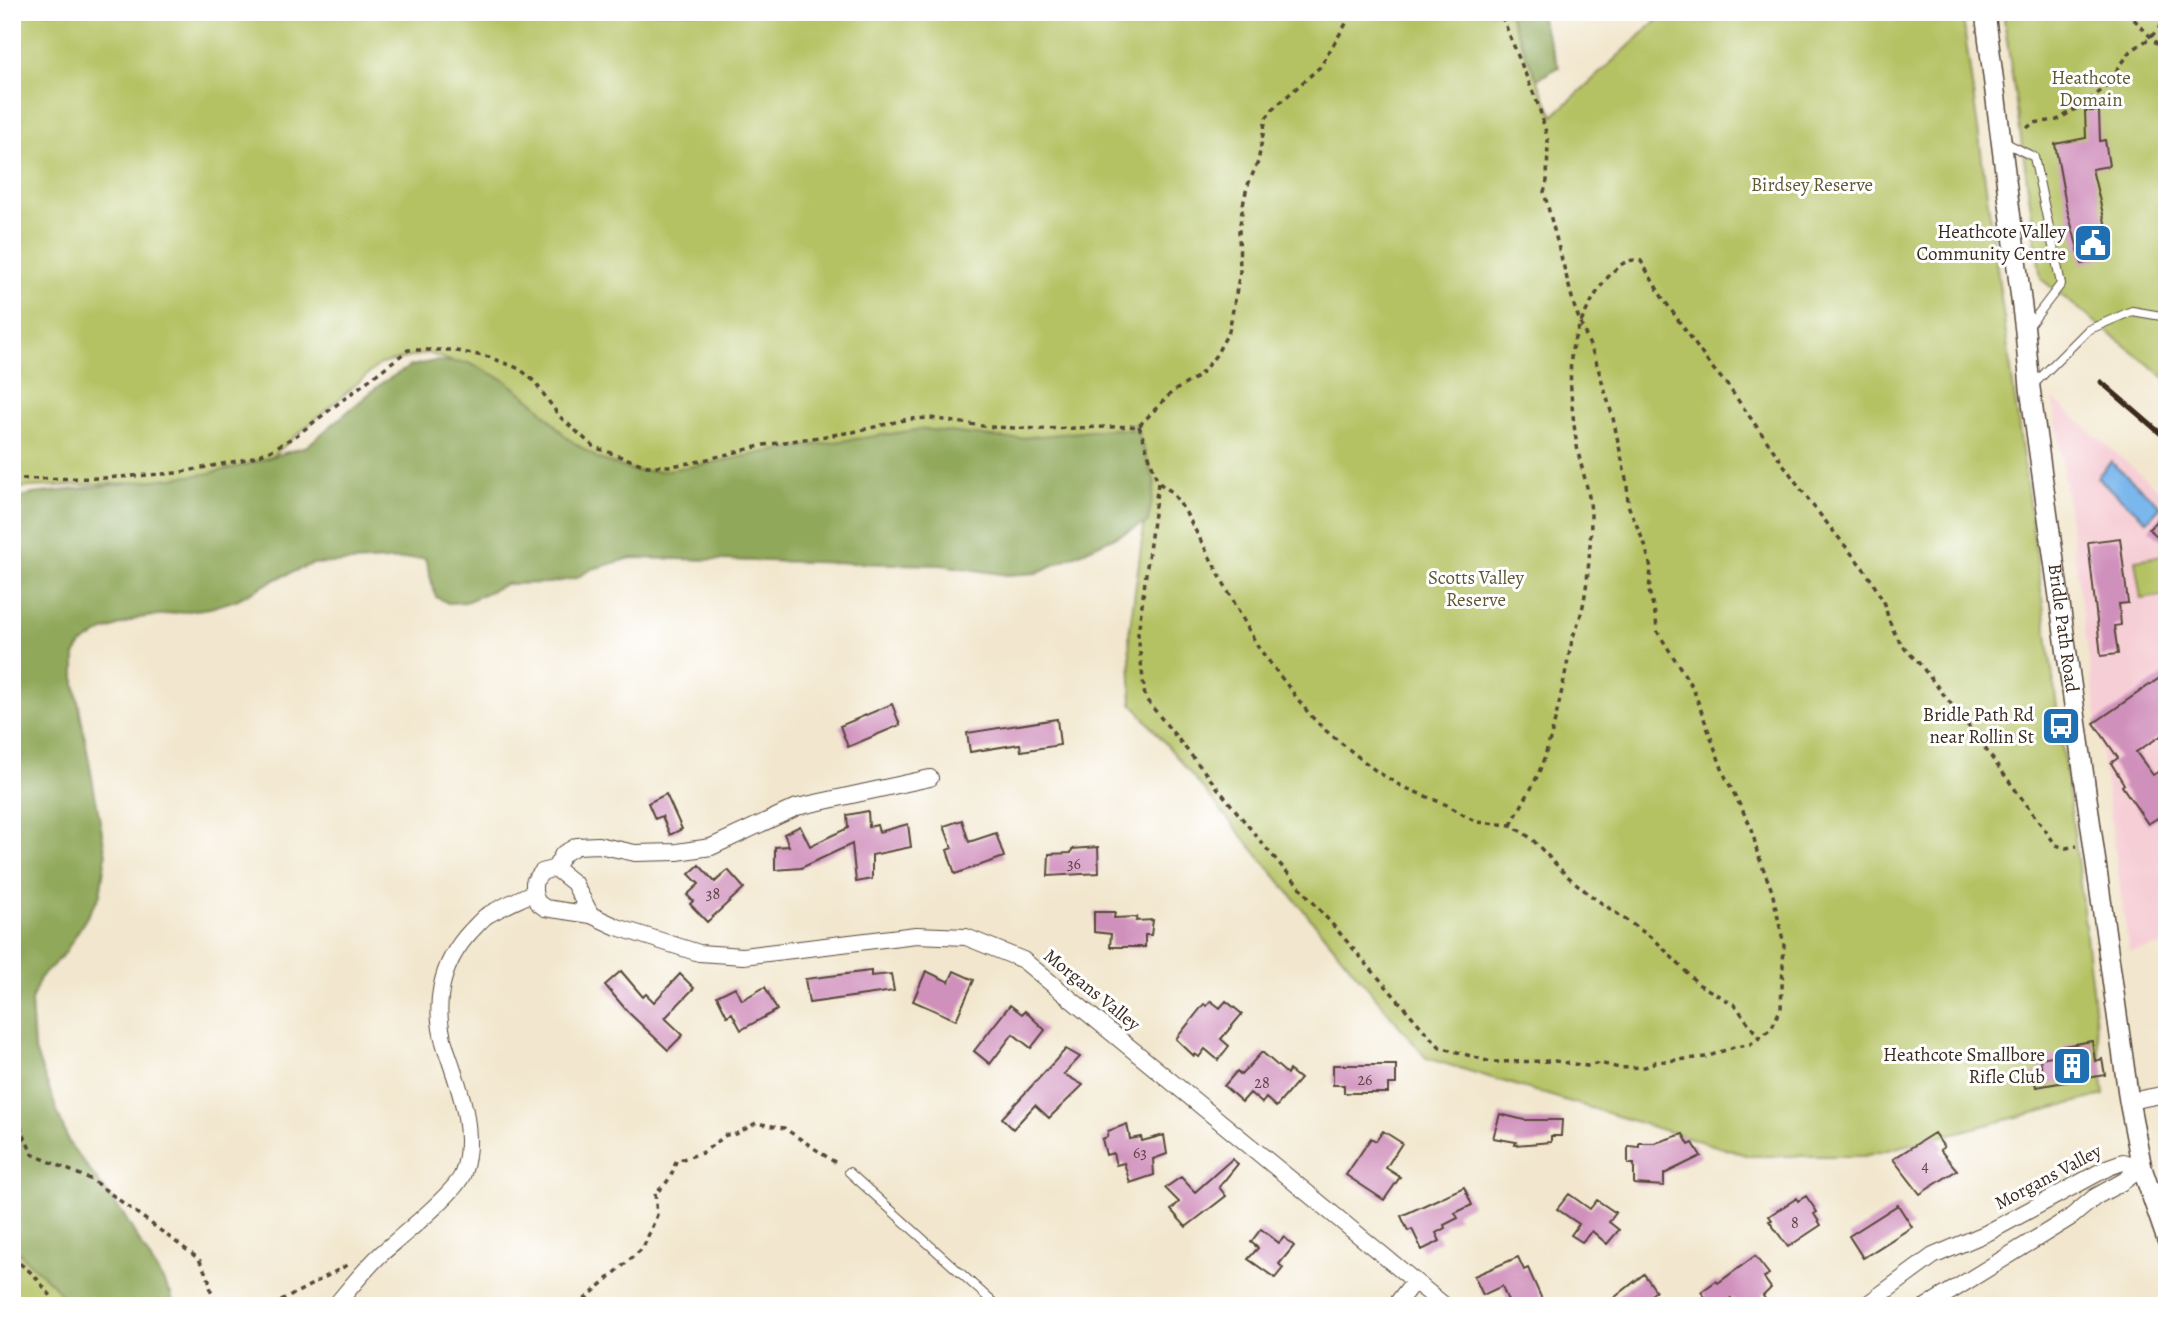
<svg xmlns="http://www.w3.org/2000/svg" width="2179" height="1318" font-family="Alegreya,serif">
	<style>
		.built { fill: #f6cfd6 }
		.green { fill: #b5c264; stroke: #787641; stroke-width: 2 }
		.forest { fill: #90a85a; stroke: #66693c; stroke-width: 2 }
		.water { fill: #7ab7ed; stroke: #5a7086; stroke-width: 2 }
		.building { fill: #d090bc }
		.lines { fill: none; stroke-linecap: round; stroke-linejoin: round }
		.service-casing { stroke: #564638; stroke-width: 10 }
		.minor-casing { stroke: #564638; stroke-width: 18 }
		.tertiary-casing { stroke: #564638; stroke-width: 22 }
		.path { stroke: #564638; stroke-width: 3.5; stroke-dasharray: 5 5; stroke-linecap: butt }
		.service { stroke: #fff; stroke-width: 8 }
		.minor { stroke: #fff; stroke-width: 16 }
		.tertiary { stroke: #fff; stroke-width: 19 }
		.rail { stroke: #3b2a1e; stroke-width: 5 }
		.labels { text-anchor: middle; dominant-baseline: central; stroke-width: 6; stroke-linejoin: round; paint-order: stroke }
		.number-label { font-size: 16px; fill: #604446 }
		.park-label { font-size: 19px; fill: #605833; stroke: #fff }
		.poi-label { font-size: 19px; fill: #3b2a1e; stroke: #fff; text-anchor: end }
		.street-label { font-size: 19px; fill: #3b2a1e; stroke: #fff }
	</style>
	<rect width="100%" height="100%" fill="#fff"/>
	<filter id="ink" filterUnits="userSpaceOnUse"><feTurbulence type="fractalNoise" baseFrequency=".0143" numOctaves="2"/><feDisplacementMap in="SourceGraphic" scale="14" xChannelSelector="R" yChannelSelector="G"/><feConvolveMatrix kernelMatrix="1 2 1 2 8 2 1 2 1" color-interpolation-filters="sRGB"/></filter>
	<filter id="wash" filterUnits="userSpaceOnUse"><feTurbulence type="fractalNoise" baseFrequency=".00686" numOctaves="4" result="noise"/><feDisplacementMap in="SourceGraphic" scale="28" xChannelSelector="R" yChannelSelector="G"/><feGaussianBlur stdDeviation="1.57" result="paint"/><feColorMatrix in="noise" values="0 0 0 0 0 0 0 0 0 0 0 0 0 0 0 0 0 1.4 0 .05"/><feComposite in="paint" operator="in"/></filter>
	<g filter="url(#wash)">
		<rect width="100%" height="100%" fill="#f2e7ce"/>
		<path class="built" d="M2053,399L2167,497V945L2129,952Z"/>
		<path class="green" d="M12,12H1508L1553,116L1666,12H1962L2075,839L2104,1095L1864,1156H1749L1426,1058L1132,703L1129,634L1150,483L1135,424L1118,438L625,500L479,371L428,353L380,364L263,464L213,479L12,488Z
			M2003,12H2167V379L2041,279Z
			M2167,555V595L2141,599L2135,560Z
			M12,1214L120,1306H12Z"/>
		<path class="forest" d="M1508,12H1538L1559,67L1537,79Z
			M435,361L469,363L505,380L536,404L567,438L599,459L634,471H662L707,464L767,452L923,429L1010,439L1110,429L1137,430L1155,483L1148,522L1036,573L1007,575L942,565L632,558L592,569L576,578L550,583L506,584L466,602L448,603L436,597L425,558L312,564L276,579L236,600L210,608L139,618L104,631L82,644L75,655V684L106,855L100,895L65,953L40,978L31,1001L34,1048L69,1143L123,1214L171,1294L174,1306H68L56,1288L12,1246V499L33,494L206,474L242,466L307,446L383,382L411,366Z"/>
		<path class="water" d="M2111,462L2161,506L2147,521L2097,477Z"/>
		<g id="blocks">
			<path class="building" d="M2085,111H2099L2100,141L2105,140L2109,166L2092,169L2113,255L2082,264L2066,205L2055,144L2086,138Z
				M2167,509V545L2149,529Z
				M2120,538L2128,603L2119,604L2121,625L2114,626L2118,654L2101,656L2088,542Z
				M2167,673V732L2136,752L2153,775L2167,766V812L2148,824L2122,786L2124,784L2111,763L2118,758L2094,723Z
				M892,704L900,725L848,747L840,726Z
				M1057,719L1060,745L1021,751L1020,744L970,752L967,733Z
				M666,794L682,829L670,835L662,816L655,819L648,803Z
				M868,811L869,827L877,825L879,832L908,824L911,847L872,855V879L856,882L852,844L801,868L775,870V847L789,846L784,834L800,826L810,846L848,828L847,815Z
				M962,820L969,842L996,833L1004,857L955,874L947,850L952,848L944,826Z
				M1098,847L1099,873L1048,876L1049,854L1071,853L1072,849Z
				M699,865L715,882L728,870L744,888L707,922L690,904L693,901L687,895L699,884L689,874Z
				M1094,912H1115L1114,918L1137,917L1136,921L1153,920L1151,935H1145V947H1110L1111,934L1094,932Z
				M621,971L643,997L646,994L654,1002L680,974L694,988L665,1018L683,1035L668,1050L628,1012L605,985Z
				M871,971V976L891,974L894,991L809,1003L805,979Z
				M926,971L949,982L954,971L974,980L956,1020L913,1001Z
				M735,987L742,1000L765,987L777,1010L741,1030L732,1013L727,1016L717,996Z
				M1211,1001L1220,1008L1226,1001L1242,1014L1221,1039L1229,1046L1218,1060L1205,1049L1199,1057L1195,1054L1194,1056L1176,1039L1204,1004L1207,1006Z
				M1010,1005L1022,1014L1025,1011L1045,1030L1031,1048L1013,1034L990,1064L974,1051Z
				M2092,1041L2095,1061L2102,1059L2105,1075L2036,1087L2033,1072L2042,1071L2040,1058L2064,1054L2063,1046Z
				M1066,1049L1080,1057L1064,1074L1083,1085L1049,1118L1035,1105L1013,1129L1002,1118Z
				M1262,1052L1287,1074L1289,1070L1300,1079L1276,1107L1266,1098L1262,1103L1250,1093L1242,1102L1224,1086L1237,1071L1241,1075Z
				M1333,1065H1396V1084H1388V1093H1344V1085H1333Z
				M1500,1114L1524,1120H1562L1561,1136H1551V1142L1515,1145L1516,1142L1493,1138Z
				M1127,1124L1130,1139L1141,1137L1142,1141L1164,1135L1167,1154L1153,1159L1154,1175L1130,1183L1124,1163L1116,1165L1113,1153L1106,1155L1102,1139L1107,1137L1108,1131Z
				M1383,1131L1402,1143L1386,1168L1400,1177L1384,1200L1346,1175L1371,1138L1376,1141Z
				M1934,1133L1944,1147L1940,1150L1957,1170L1920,1194L1893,1159Z
				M1683,1134L1689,1145L1693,1143L1701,1156L1664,1174V1186L1634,1184V1164H1628V1146L1639,1147V1143H1655Z
				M1232,1159L1238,1164L1219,1187L1226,1196L1186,1227L1171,1210L1179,1202L1165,1188L1181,1177L1195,1192Z
				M1464,1187L1472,1205L1455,1213L1458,1218L1444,1225L1445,1228L1436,1233L1440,1241L1422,1250L1412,1229L1408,1231L1401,1216Z
				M1569,1194L1590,1209L1597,1200L1616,1213L1609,1222L1619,1230L1607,1244L1592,1231L1582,1242L1571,1235L1579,1224L1557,1209Z
				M1806,1196L1817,1212L1814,1214L1821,1225L1788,1247L1769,1221L1772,1220L1769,1216L1797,1198L1798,1201Z
				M1898,1205L1912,1227L1863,1258L1849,1236Z
				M1261,1229L1279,1243L1284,1237L1294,1246L1279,1264L1283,1268L1275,1278L1248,1259L1258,1248L1251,1242Z
				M1755,1256L1769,1274L1764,1278L1771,1288L1763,1296L1765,1299L1756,1306H1737L1731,1298L1720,1306H1712L1701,1292L1716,1281L1718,1283Z
				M1518,1257L1524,1270L1528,1268L1545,1306H1510L1502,1286L1483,1295L1474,1276Z
				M1644,1274L1656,1291L1637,1306H1604Z"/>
		</g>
	</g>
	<g filter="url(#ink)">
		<use href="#blocks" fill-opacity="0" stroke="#564638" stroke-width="2"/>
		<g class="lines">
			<g class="service-casing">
				<path id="service" d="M2004,142L2034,157L2061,284L2028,327
					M2032,386L2088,330L2132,311L2167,317
					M849,1172L997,1306"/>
			</g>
			<g class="minor-casing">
				<path id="minor" d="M555,868L563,854L577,846L598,845L635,853L677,852L711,847L797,807L930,778
					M591,915L574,883L555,868L542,872L534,882V892L537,902L545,908L591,915L617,927L699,953L743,956L916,935L966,937L1023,960L1445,1306
					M2129,1101L2167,1094
					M335,1306C350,1288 364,1270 381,1254C399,1238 457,1192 463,1173C477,1132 459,1087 446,1049C432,1006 440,964 471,931C476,926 481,920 486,916C501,907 518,900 534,892
					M1395,1306L1414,1281
					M1865,1306L1933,1256L1987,1233L2109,1167L2123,1162L2142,1168
					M1927,1306L2071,1217L2095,1197L2124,1181L2142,1168"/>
			</g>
			<g class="tertiary-casing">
				<g id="tertiary">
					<path id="s1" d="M1985,12L2025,331L2030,388L2129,1101L2142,1168L2167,1240"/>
				</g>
			</g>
			<path class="path" d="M2127,12L2165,52
				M2027,128L2033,123L2057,120L2087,102L2102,90L2131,51L2150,38L2167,19
				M1139,426L1158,483L1138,634L1145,698L1266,848L1429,1036L1440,1047L1491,1062L1555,1061L1587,1066L1600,1063L1619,1068L1645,1067L1655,1062L1706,1057L1734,1047L1750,1045L1771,1029L1781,1008L1784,945L1772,891L1757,852L1752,829L1724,774L1693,688L1657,631L1656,618L1649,591L1651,568L1645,545L1628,505L1627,484L1613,418L1595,358L1575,309L1544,192L1547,181L1548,140L1539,107L1500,12
				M12,479L104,478L177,473L247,459L270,451L297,435L408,350H451L489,357L520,369L535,382L559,416L594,447L647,466H671L696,462L764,445L853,432L908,419L930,418L989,427L1042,429L1139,426L1172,392L1199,376L1216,355L1229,331L1240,272L1239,231L1243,205L1247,187L1258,162L1266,118L1273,109L1320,67L1353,12
				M1159,483L1172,492L1186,513L1258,647L1310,715L1325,730L1376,771L1401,786L1447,805L1476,822L1511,825L1531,838L1566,875L1590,895L1655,940L1698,984L1735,1005L1760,1039
				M1511,825C1521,805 1535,785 1542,764C1556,725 1563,684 1571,645C1573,634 1578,625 1581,614C1588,589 1591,540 1591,514C1590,490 1581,469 1577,446C1573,421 1567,369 1573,345C1578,323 1612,250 1641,261L1662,297L1709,364L1728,386L1810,502L1867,573L1885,604L1888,618L1896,636L1906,650L1918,662L1967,724L2056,845L2066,848L2077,846
				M12,1107L32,1154L92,1180L199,1259L209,1280L214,1306
				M12,1257L34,1275L59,1306
				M272,1306L349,1264
				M463,1306H504
				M577,1306L643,1248L657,1215L655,1193C668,1184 672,1175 676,1161L702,1153L726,1135L736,1134L756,1123L784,1128L839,1165"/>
			<use href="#service" class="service"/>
			<use href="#minor" class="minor"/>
			<use href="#tertiary" class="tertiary"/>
			<path class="rail" d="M2101,382L2167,439"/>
		</g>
	</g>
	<defs>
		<g id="civic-square" transform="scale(2.0125)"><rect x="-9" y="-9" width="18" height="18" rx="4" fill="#1f6fb2" stroke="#fff"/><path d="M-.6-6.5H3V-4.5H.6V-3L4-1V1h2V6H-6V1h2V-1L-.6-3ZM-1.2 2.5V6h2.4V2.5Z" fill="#fff"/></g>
		<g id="bus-square" transform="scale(2.0125)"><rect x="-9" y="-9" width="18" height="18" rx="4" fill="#1f6fb2" stroke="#fff"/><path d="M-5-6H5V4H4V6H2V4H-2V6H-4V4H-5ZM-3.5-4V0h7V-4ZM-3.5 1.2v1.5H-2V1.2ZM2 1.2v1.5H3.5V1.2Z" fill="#fff"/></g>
		<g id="building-square" transform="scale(2.0125)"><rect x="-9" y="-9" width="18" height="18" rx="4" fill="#1f6fb2" stroke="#fff"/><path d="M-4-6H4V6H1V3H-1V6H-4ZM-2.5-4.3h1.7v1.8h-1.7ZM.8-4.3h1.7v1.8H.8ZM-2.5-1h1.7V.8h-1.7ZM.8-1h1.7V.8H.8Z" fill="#fff"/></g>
	</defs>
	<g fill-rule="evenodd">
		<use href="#civic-square" x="2093" y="243"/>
		<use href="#bus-square" x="2061" y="726"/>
		<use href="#building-square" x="2072" y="1066"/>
	</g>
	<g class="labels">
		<g class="number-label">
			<text x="1074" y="864">36</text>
			<text x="713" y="894">38</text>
			<text x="1365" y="1080">26</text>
			<text x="1262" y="1083">28</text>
			<text x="1140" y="1153">63</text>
			<text x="1925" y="1166">4</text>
			<text x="1795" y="1223">8</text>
		</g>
		<g class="park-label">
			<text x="2091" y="78">Heathcote<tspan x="2091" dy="22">Domain</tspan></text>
			<text x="1812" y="185">Birdsey Reserve</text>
			<text x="1476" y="578">Scotts Valley<tspan x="1476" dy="22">Reserve</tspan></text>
		</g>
		<g class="poi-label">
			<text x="2066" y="232">Heathcote Valley<tspan x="2066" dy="22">Community Centre</tspan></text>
			<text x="2034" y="715">Bridle Path Rd<tspan x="2034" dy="22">near Rollin St</tspan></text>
			<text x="2045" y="1055">Heathcote Smallbore<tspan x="2045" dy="22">Rifle Club</tspan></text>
		</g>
		<g class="street-label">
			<text stroke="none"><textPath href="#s1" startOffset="621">Bridle Path Road</textPath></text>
			<text transform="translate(1092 990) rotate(39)">Morgans Valley</text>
			<text transform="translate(2048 1177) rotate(-28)">Morgans Valley</text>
		</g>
	</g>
	<rect width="2179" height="1318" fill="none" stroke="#fff" stroke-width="42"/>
</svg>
